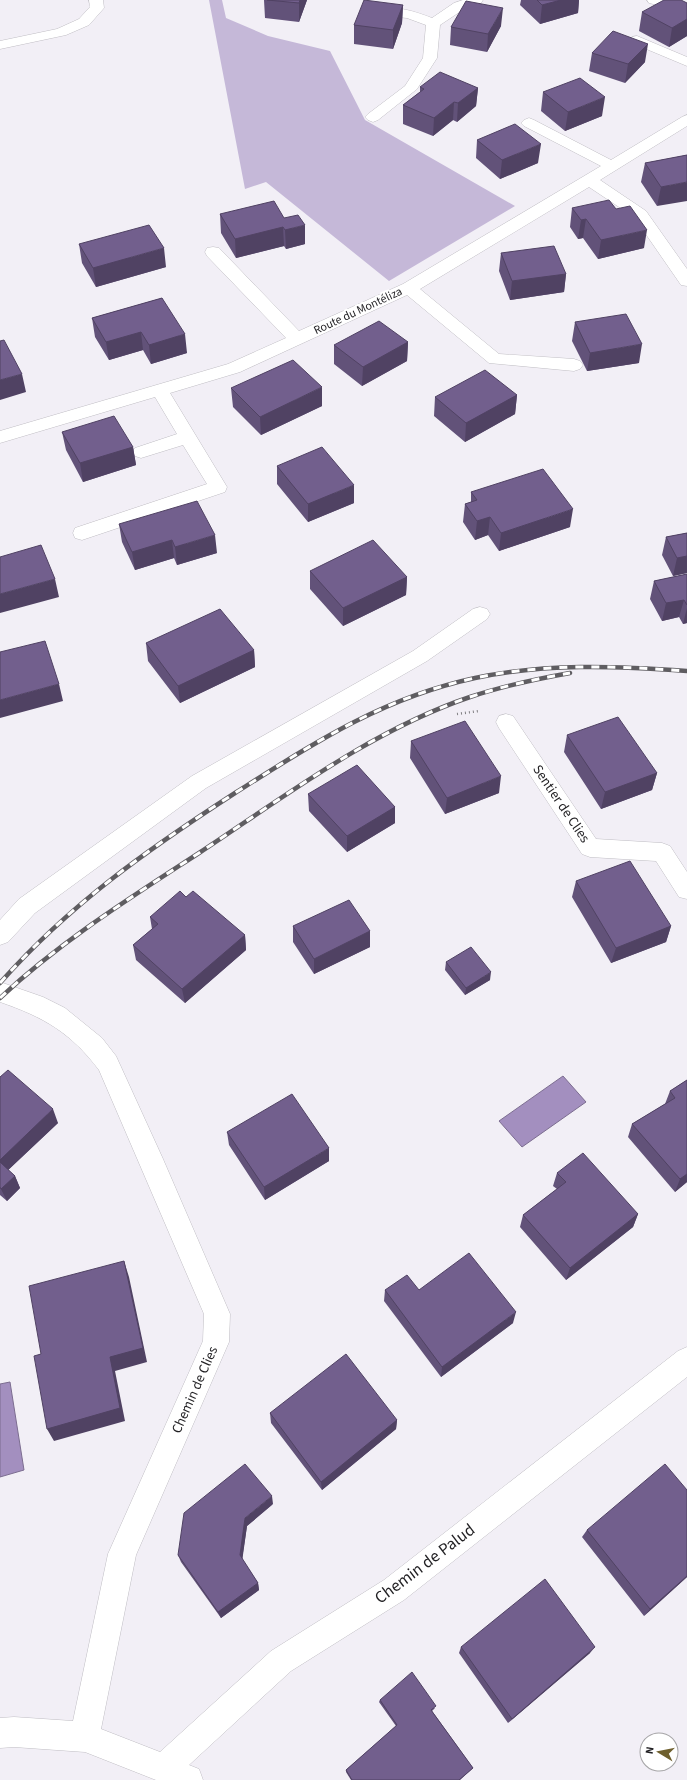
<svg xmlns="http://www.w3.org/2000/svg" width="687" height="1780" font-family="'Source Sans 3',sans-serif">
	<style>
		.green { fill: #c5b8d8 }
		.water { fill: #a38fbf; stroke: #7c6d90 }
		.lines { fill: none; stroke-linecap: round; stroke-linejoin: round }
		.minor-casing { stroke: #c0bec4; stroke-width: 1 }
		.path { stroke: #828084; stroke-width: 2.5; stroke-dasharray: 1 3; stroke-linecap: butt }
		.minor { fill: #fff; fill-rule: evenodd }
		.rail-casing { stroke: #5f5d61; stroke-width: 4.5 }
		.rail { stroke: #fff; stroke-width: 3; stroke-dasharray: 8; stroke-linecap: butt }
		.wall { fill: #625279 }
		.shaded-wall { fill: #504263 }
		.building { fill: #725f8d; stroke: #504263 }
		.labels { text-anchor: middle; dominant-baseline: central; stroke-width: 4; stroke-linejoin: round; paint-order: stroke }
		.far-street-label { font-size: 12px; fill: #201f22; stroke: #fff }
		.street-label { font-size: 14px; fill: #201f22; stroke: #fff }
		.near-street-label { font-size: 17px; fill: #201f22; stroke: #fff }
	</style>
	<rect width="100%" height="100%" fill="#f2eff6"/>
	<path class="green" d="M209,0H222L226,18L268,36L330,51L365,120L515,206L389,281L266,182L245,189Z"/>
	<path class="water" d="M563,1076L586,1102L522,1147L499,1121Z
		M10,1382L24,1470L0,1477V1384Z"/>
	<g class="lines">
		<g class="minor-casing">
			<path id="minor" d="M89,0H103L104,8L89,25L66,35L0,49V41L57,29L79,19L90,7Z
				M463,0H483L481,3L464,9L440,25L437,58L417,89L378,120L373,122L368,120L365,117L368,114L405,86L423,58L426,25L407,18L379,15L377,12L379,9C396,5 416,12 432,18L454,3Z
				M647,0H671L687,4V12L649,3Z
				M637,36L687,57V66L632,43L630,40L632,37Z
				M687,115V126L600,180L646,211L687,269V286L681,285L634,217L589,187L420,289L499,354L574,359L580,361L583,365L580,369L574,371L489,363L407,295L240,372L170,393L227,487L225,492L82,540L75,538L73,533L75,528L207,484L183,445L141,458L135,456L132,452L135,448L177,434L155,397L0,443V431L228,364L286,338L207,256L205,252L207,248L213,247L219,248L299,331L403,284L601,166L524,126L521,123L524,120L529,118L534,120L611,160L682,117Z
				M480,607L487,609L490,614L487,619L427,661L206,788L35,913L8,942L0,945V920L19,899L192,776L413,651L473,609Z
				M506,714L513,716L596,839L662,843L670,846L687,872V899L679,897L656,861L590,857L582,854L499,728L496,722L499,716Z
				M0,982L43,997L65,1008L102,1038L116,1056L163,1159L230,1314L229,1342L136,1555L101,1729L160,1752L271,1651L384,1580L678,1351L687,1347V1377L404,1600L291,1671L189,1765L199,1769L203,1780H156L85,1752L14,1747L0,1748V1718L14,1717L73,1721L108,1554L203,1341L204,1314L99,1070C71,1033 44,1017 0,1002Z"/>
		</g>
		<path class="path" d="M457,714L479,711"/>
		<use href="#minor" class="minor"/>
		<g class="rail-casing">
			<path id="rail" d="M0,983C70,904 147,850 235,793C314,743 382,698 475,678C545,663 616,666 687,671
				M0,998C61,941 130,898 199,853C284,797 372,730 470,697C503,686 536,679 570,673"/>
		</g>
		<use href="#rail" class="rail"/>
	</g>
	<path class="wall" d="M264,0H307L299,22L265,18Z
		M521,0H579L578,13L540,24L520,5Z
		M687,3V36L669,47L639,31L642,12Z
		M403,5L402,23L393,49L354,44V25Z
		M501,26L487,52L450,45L451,27Z
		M592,53L645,62L625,83L589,71Z
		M420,87L478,88L476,106L457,122L453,120L433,136L403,124V105L420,92Z
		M543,92L602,116L565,131L541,111Z
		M477,140L538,163L500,179L476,158Z
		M687,155L657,206L641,182L645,163Z
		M572,208L644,248L598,259L583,238L578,239L570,227Z
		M220,214L284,218L305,244L286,249L284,246L236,258L221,233Z
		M79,244L166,267L96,287L82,263Z
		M501,253L566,274L564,292L510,300L499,271Z
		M162,298L187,353L151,364L143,350L109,360L95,337L92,318Z
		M575,322L639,363L587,371L572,341Z
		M408,342L407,361L362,386L334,364V345Z
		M231,388L322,406L261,435L233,407Z
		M517,395L515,414L465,442L434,416L435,397Z
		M62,432L133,447L136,465L83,482L66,450Z
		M277,466L354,503L308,522L277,484Z
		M471,492L570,527L499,551L488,535L475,540L463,522L465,504L471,502Z
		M119,524L217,553L177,565L174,558L135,570L122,542Z
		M687,533V573L673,576L662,555L666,537Z
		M310,571L407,577L406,595L343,626L310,589Z
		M687,574V623L683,624L679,617L662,621L650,599L654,581Z
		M146,643L254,650L255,667L180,703L148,661Z
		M567,735L657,773L652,790L601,809L564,752Z
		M411,741L499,793L445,814L410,758Z
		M308,794L395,807V823L347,852L309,811Z
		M576,881L671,926L666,942L611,963L572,897Z
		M186,897L245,935L246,950L185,1003L136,960L133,945L152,929L150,917Z
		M293,926L370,931V947L314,974L293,942Z
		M446,962L490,980L465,995L445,970Z
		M0,1077L58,1123L8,1170L15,1176L20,1188L7,1201L0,1195Z
		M687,1080V1182L675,1192L628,1137L632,1124L665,1104L670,1091Z
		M227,1132L329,1161L265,1200L229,1145Z
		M557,1173L638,1214L633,1227L566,1280L520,1227L523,1215L557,1189L553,1186Z
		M385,1290H419L513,1323L441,1377L384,1301Z
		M270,1413L397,1420L396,1429L322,1490L271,1423Z
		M273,1504L247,1526L242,1559L258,1583L259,1590L221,1618L181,1562L178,1555Z
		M587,1530L687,1577L644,1616L582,1537Z
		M461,1647L590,1653L508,1723L459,1653Z
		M380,1700L435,1708L432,1711L473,1768L460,1780H351L346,1772V1770L396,1726L379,1702Z"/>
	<path class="shaded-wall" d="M300,0H307L299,22V3Z
		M561,0H579L578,13L540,24L542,5Z
		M403,5L402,23L393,49V30Z
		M503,8L501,26L487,52L488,34Z
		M687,19V36L669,47L672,28Z
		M648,44L645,62L625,83L628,64Z
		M478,88L476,106L457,122L458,103Z
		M605,97L602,116L565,131L568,112Z
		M454,102L453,120L433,136L434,118Z
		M541,144L538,163L500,179L502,160Z
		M687,182V201L657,206L661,187Z
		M586,219L583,238L578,239L581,220Z
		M305,225V244L286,249L285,230Z
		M283,227L284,246L236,258L235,239Z
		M647,230L644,248L598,259L601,240Z
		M164,248L166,267L96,287L93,268Z
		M566,274L564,292L510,300L512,281Z
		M141,332L143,350L109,360L106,342Z
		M185,334L187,353L151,364L149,345Z
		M408,342L407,361L362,386L363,367Z
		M642,344L639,363L587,371L590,353Z
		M22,374L26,392L0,400V380Z
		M322,387V406L261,435L260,417Z
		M517,395L515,414L465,442L466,423Z
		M133,447L136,465L83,482L80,463Z
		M354,485V503L308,522V504Z
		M573,509L570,527L499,551L501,533Z
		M490,517L488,535L475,540L477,521Z
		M215,535L217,553L177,565L175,547Z
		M172,540L174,558L135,570L132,552Z
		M687,556V573L673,576L677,558Z
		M407,577L406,595L343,626V608Z
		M55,579L59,597L0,613V594Z
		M684,600L679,617L662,621L666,603Z
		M687,608V623L683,624Z
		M254,650L255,667L180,703L178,686Z
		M59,684L63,701L0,718V700Z
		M657,773L652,790L601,809L605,792Z
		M501,776L499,793L445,814L447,798Z
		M395,807V823L347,852V836Z
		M671,926L666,942L611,963L616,948Z
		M370,931V947L314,974V959Z
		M245,935L246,950L185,1003L182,989Z
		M491,972L490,980L465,995L466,988Z
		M53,1109L58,1123L4,1174L0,1164V1160Z
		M329,1148V1161L265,1200L264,1187Z
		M687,1174V1182L675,1192L680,1179Z
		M15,1176L20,1188L7,1201L1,1189Z
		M638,1214L633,1227L566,1280L570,1268Z
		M124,1261L129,1277L147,1362L115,1371L125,1421L54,1441L47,1429L110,1357Z
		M516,1312L513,1323L441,1377L442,1367Z
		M397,1420L396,1429L322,1490L321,1482Z
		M272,1496L273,1504L247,1526L242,1562L240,1555L245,1518Z
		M687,1576V1577L644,1616L650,1609Z
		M258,1583L259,1590L221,1618L218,1612Z
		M595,1647L590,1653L508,1723L512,1719Z"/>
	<path class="building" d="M267,0H300L299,3Z
		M364,0L403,5L393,30L354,25Z
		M537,0H561L542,5Z
		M664,0H681L687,3V19L672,28L642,12Z
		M466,1L503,8L488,34L451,27Z
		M613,31L648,44L628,64L592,53Z
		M440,72L478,88L458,103L454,102L434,118L403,105L424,89L420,87Z
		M580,78L605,97L568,112L543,92Z
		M515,124L541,144L502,160L477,140Z
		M687,155V182L661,187L645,163Z
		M609,200L616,209L630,206L647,230L601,240L586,219L581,220L572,208Z
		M274,201L284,218L298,215L305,225L285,230L283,227L235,239L220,214Z
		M149,225L164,248L93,268L79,244Z
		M554,246L566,274L512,281L501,253Z
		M162,298L185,334L149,345L141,332L106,342L92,318Z
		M626,314L642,344L590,353L575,322Z
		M379,321L408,342L363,367L334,345Z
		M4,340L22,374L0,380V341Z
		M293,360L322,387L260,417L231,388Z
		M485,370L517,395L466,423L435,397Z
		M114,416L133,447L80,463L62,432Z
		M322,447L354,485L308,504L277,466Z
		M543,469L573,509L501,533L490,517L477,521L465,504L477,500L471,492Z
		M197,501L215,535L175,547L172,540L132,552L119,524Z
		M687,533V556L677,558L666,537Z
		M373,540L407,577L343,608L310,571Z
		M41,545L55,579L0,594V557Z
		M687,574V605L684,600L666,603L654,581Z
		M220,609L254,650L178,686L146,643Z
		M45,641L59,684L0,700V652Z
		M618,717L657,773L605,792L567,735Z
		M465,721L501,776L447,798L411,741Z
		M357,765L395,807L347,836L308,794Z
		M630,861L671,926L616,948L576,881Z
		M180,891L186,897L193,891L245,935L182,989L133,945L158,924L150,917Z
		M349,900L370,931L314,959L293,926Z
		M471,947L491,972L466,988L446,962Z
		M8,1070L53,1109L0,1160V1077Z
		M687,1080V1174L680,1179L632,1124L675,1098L670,1091Z
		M292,1094L329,1148L264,1187L227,1132Z
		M583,1153L638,1214L570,1268L523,1215L566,1182L557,1173Z
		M0,1162L15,1176L1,1189L0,1187Z
		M469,1253L516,1312L442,1367L385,1290L407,1275L419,1290Z
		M124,1261L143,1348L110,1357L120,1408L47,1429L34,1356L41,1354L29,1286Z
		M346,1354L397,1420L321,1482L270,1413Z
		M245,1464L272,1496L245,1518L240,1555L258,1583L218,1612L178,1555L184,1513Z
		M665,1464L687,1490V1576L650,1609L587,1530Z
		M545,1579L595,1647L512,1719L461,1647Z
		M412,1672L436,1706L431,1710L473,1768L459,1780H352L346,1770L397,1725L380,1700Z"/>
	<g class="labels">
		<g class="far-street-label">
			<text transform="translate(358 311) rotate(-25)">Route du Montéliza</text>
		</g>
		<g class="street-label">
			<text transform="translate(561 804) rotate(56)">Sentier de Clies</text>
			<text transform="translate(195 1390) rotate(-66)">Chemin de Clies</text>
		</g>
		<g class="near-street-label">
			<text transform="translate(425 1564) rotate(-37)">Chemin de Palud</text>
		</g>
	</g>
	<g transform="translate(659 1752) rotate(280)"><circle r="19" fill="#ffffff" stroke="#a6a5a7"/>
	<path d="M0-3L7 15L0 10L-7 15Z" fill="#6e5f2d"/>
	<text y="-6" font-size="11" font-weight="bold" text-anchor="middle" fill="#201f22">N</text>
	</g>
</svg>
